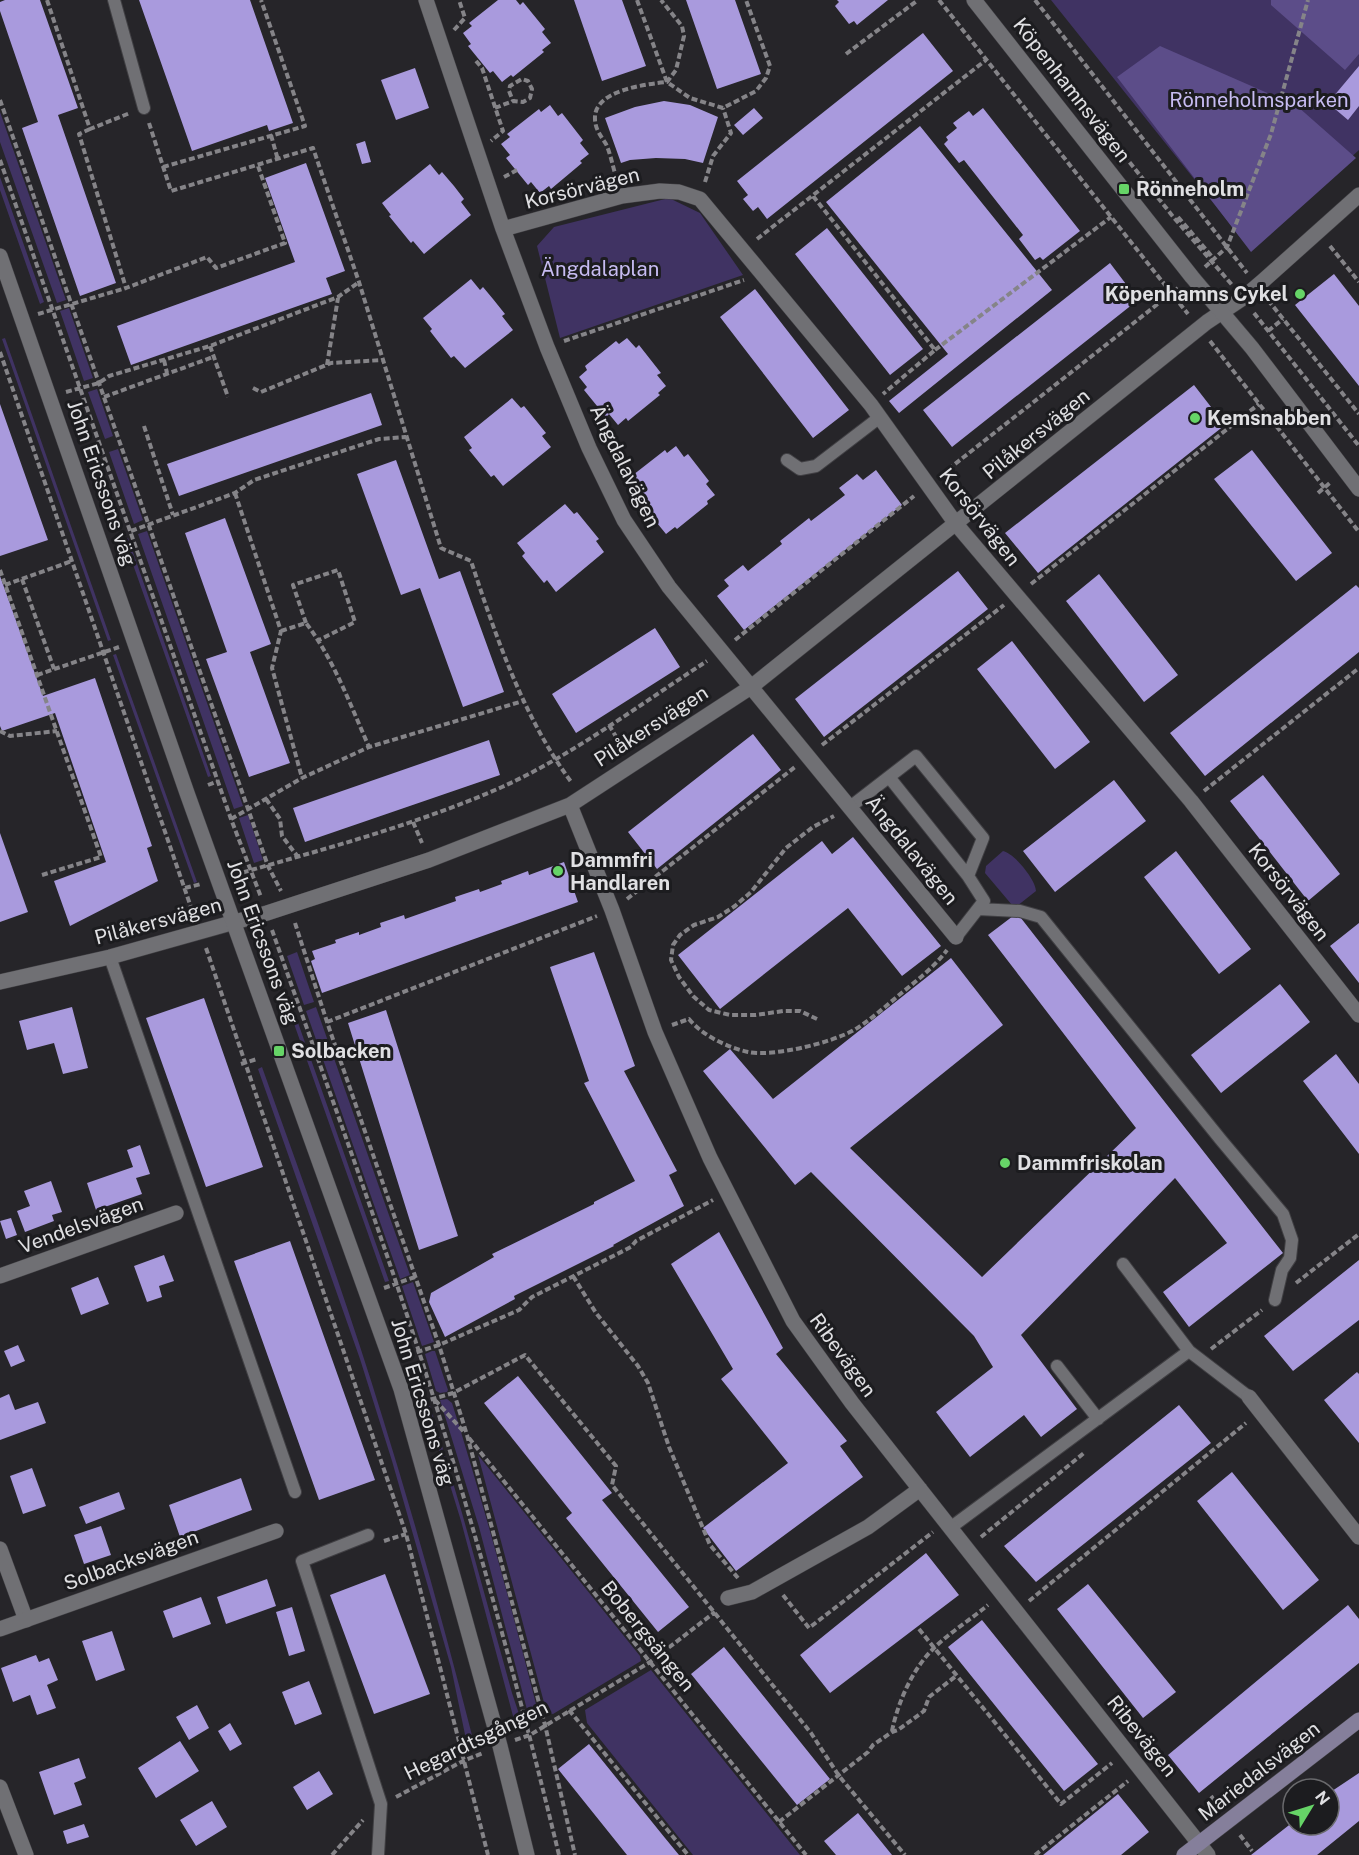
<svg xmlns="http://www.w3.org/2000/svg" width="1359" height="1855" font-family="'Public Sans',sans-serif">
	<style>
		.green { fill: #403363 }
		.forest { fill: #5c4d89 }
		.building { fill: #a99add }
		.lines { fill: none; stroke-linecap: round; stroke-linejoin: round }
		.service-casing { stroke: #414044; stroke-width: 14 }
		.pedestrian-casing { stroke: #414044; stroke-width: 16 }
		.minor-casing { stroke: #414044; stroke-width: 16 }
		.tertiary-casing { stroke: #414044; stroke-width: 16 }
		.secondary-casing { stroke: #414044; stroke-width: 16 }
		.path { stroke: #858488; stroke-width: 4; stroke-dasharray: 6 3; stroke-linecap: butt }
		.service { stroke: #707074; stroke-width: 12 }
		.pedestrian { stroke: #707074; stroke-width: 15 }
		.minor { stroke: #707074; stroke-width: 15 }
		.tertiary { stroke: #707074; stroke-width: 15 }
		.secondary { stroke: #857f9b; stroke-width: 15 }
		.poi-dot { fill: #66d467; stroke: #1c1c1f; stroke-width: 2 }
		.labels { text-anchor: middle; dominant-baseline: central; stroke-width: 6; stroke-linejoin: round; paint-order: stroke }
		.street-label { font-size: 20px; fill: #e0e0e3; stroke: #1c1c1f }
		.park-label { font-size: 20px; fill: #c7bcf2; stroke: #1c1c1f }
		.poi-label { font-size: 20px; font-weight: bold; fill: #e0e0e3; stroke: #1c1c1f; text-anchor: start }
	</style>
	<rect width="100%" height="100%" fill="#262529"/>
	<path class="green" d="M1051,0H1359V150L1250,249Z
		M0,112L66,300L57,303L0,142Z
		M0,177L44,302L40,304L0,190Z
		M669,198L700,213L743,275L560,338L537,246L554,227Z
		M69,308L93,378L84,381L60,311Z
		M5,338L111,640L108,641L2,339Z
		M97,389L113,436L105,439L88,392Z
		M118,449L143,520L134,524L109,452Z
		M147,531L243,806L234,809L138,534Z
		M128,538L211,776L208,777L124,539Z
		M116,654L197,882L194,883L113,655Z
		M248,815L263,860L254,863L239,818Z
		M1003,851C1014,853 1036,880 1036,891L1017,906L1012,905L985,873L986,866Z
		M297,952L314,1002L304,1005L287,956Z
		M316,1007L410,1275L400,1279L306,1011Z
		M296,1017L389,1281L385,1282L292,1018Z
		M262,1067C304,1184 347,1301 383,1419C417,1528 447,1637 475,1747L468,1749L451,1667L392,1461L360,1359L258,1069Z
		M413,1282L434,1342L422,1346L402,1286Z
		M432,1351H435L448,1390L447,1392L440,1393L436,1391L425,1354Z
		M447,1399L452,1403C484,1505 512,1609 538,1712V1719L530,1721L479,1527L440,1400Z
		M430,1406L462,1513L512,1693L524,1729L517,1731L461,1521L426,1407Z
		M478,1455L640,1656L641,1661L553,1714L549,1713L546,1710Z
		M651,1670L800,1855H693L587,1723L585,1710Z"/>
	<path class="forest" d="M1271,0H1359V54L1345,70L1271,5Z
		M1160,46L1297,106L1356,158L1251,252L1117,77Z"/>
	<path class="building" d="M5,0H40L78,108L58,115L116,283L80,296L22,128L38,122L0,11V2Z
		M139,0H250L293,123L269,131L267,125L192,151Z
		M498,0H516L520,5L523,2L545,29L542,32L551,43L542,50L544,52L513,77L511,75L502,82L493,71L490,73L468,46L471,44L463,33L472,26L469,23Z
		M574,0H622L646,66L602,81Z
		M686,0H735L761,74L717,89Z
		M837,0H888L857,25L854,21L849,24L835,6L839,2Z
		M923,33L953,71L767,219L758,207L753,211L743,199L748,195L737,181Z
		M1359,66V106L1348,120L1328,103Z
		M415,68L429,108L396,120L381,80Z
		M664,101L690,105L718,117L703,163L685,159L656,158L630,160L621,163L605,118L635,107Z
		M550,105L558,116L562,113L583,140L580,143L589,154L580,161L582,163L551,189L549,186L540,193L531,182L528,185L506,158L510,155L501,144L510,137L507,134L539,109L541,112Z
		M754,108L763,118L743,135L734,125Z
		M983,108L1080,231L1043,260L1040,257L1035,260L1019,239L1023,235L964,160L959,163L944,144L948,140L946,137L957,128L953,123L969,111L973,116Z
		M920,126L1052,290L899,413L889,401L948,354L826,202Z
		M365,141L371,162L362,164L356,144Z
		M306,163L345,271L326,278L332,294L131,365L117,326L295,262L265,178Z
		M430,164L439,175L442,172L454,186L464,199L461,202L471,215L424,254L413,241L411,243L389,216L391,215L382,203Z
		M827,228L923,349L890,375L795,254Z
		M1110,263L1138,300L952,447L923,410Z
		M1334,274L1359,306V386L1295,305Z
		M471,279L480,290L483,287L493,299L505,314L502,316L513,330L465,368L454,356L451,358L430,331L432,329L423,318Z
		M755,289L849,410L813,438L720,317Z
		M627,338L636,348L639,345L661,373L657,375L666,386L658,393L660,395L628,421L626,418L618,425L609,414L606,417L584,390L587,387L579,377L587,370L585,366L616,341L619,344Z
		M1194,385L1225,425L1038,573L1005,533Z
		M371,393L382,425L179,496L167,464Z
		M512,398L521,408L524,406L546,433L542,436L551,447L503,486L494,475L491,477L469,450L472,448L464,437Z
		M0,404L48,540L0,556Z
		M676,446L684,457L688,454L709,481L706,484L715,495L707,501L708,504L677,529L675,527L666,534L657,523L654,525L632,498L636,496L627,485L636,478L633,475L665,450L667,453Z
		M1252,450L1332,553L1296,581L1214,479Z
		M396,460L439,579L460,571L504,692L463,707L420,588L401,595L357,474Z
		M876,470L902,505L744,630L717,596L729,586L724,580L743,565L748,571L782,544L780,541L809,518L811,521L845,495L839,488L857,474L863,480Z
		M565,504L574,514L577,512L599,539L596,541L604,552L556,592L547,580L544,583L522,556L525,553L517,543Z
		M225,518L271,644L250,652L290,763L249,777L206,659L227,652L185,533Z
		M958,571L988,609L824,737L795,699Z
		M1099,574L1178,675L1144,702L1066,601Z
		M0,576L43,696L95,678L152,846L147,848L158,881L70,926L54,881L106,862L55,713L2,731L0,726Z
		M1356,585L1359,588V652L1205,776L1170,733Z
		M655,628L680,667L576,733L552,694Z
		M1012,641L1090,742L1055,769L977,669Z
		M753,734L781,770L657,869L628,832Z
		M489,740L500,775L305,842L293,808Z
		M1263,775L1340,874L1308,901L1230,801Z
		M1114,780L1146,821L1055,892L1023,851Z
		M0,833L28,912L0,922Z
		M853,837L941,946L902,976L848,908L720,1009L678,955L822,841L832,854Z
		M1176,851L1251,949L1219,974L1144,877Z
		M564,862L578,902L322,993L311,961L315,959L312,951L336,943L335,940L359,932V935L381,927L380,923L404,915L405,919L456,901L455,897L479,889L480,892L502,884L501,881L528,871L529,875Z
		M1017,913L1283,1253L1189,1327L1163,1292L1227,1243L1175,1178L1021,1335L1077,1409L1041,1437L1024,1415L970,1457L936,1412L993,1367L974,1336L811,1172L795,1185L703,1071L730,1049L773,1099L951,958L1003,1025L850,1148L982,1277L1136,1128L988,935Z
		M1359,923V983L1330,946Z
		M594,952L635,1066L624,1071L677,1171L669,1175L684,1206L613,1245L614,1246L514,1296L515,1299L445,1337L429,1302L431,1293L494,1257L492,1254L594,1204V1202L635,1181L584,1083L589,1081L550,967Z
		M1280,984L1310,1022L1221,1093L1191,1055Z
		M204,998L263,1167L206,1187L146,1018Z
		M72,1007L88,1068L63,1074L54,1043L27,1050L19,1021Z
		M386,1010L458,1236L419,1250L348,1023Z
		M1336,1054L1359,1084V1154L1303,1081Z
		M140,1145L150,1174L136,1178L142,1194L96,1210L87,1183L133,1167L127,1150Z
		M51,1181L62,1212L52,1215L54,1221L25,1232L17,1211L30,1206L24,1191Z
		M11,1218L17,1235L6,1239L0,1221Z
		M719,1232L783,1348L776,1354L847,1441L840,1446L863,1477L736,1571L703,1528L788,1463L721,1379L733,1369L671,1264Z
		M290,1241L375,1480L319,1500L234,1261Z
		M164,1255L174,1281L159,1286L162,1297L147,1302L134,1266Z
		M1359,1260V1320L1293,1371L1264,1336Z
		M98,1277L109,1304L81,1315L71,1288Z
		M18,1345L25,1361L11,1367L4,1351Z
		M1357,1372L1359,1374V1443L1324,1400Z
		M518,1376L612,1493L602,1500L689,1607L658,1632L566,1518L572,1513L484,1403Z
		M9,1394L15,1410L38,1402L46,1423L0,1440V1398Z
		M1179,1405L1211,1443L1036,1582L1004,1546Z
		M32,1468L46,1506L23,1514L10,1476Z
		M1232,1472L1319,1580L1283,1610L1197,1501Z
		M241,1478L252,1510L180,1537L169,1505Z
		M119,1492L125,1509L86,1524L79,1507Z
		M101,1526L111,1555L84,1564L74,1535Z
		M926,1553L959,1595L830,1693L800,1655Z
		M385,1574L430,1694L374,1714L330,1595Z
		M267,1579L276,1606L226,1624L217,1597Z
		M1088,1584L1176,1692L1143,1718L1057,1609Z
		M201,1597L211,1624L173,1638L163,1611Z
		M1348,1605L1359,1619V1663L1199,1793L1168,1755Z
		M292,1607L305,1651L289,1656L276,1612Z
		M982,1620L1098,1764L1064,1791L948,1647Z
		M112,1631L125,1670L96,1681L82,1641Z
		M724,1647L830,1779L797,1805L691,1674Z
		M36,1655L39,1662L49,1658L58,1680L47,1685L56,1708L37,1715L30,1695L13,1702L1,1668Z
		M309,1681L322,1714L295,1725L282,1692Z
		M197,1705L209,1728L189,1740L176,1717Z
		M230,1723L242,1744L230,1751L218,1731Z
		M180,1741L199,1771L156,1798L138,1768Z
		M589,1744L665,1838L679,1855H627L558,1769Z
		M79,1758L86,1778L74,1783L82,1805L54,1815L39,1772Z
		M319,1771L333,1794L307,1810L293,1787Z
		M1359,1773V1821L1317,1855H1251L1293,1822V1825H1329V1793Z
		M1118,1794L1149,1832L1121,1855H1043Z
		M212,1801L227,1827L196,1846L180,1820Z
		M858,1813L892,1855H836L824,1841Z
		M84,1824L89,1837L67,1844L63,1831Z"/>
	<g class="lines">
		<g class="service-casing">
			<path id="service" d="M114,0L144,108
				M787,460L800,469L816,466L880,417
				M850,807L916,756L983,838L968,876L889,777
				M978,909L1020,911L1041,917L1221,1140L1283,1214L1292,1240L1290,1258L1282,1270L1275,1300
				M956,937L984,901L968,876
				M110,957L295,1492
				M1123,1264L1189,1351L1249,1397
				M1057,1366L1098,1419
				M950,1528L1189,1351
				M368,1535L302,1561L381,1804L378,1855"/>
		</g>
		<g class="pedestrian-casing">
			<path id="pedestrian" d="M0,1549L26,1620"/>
		</g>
		<g class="minor-casing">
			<path id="minor" d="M426,0L503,229L547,347L589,448L624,520L669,587L956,937
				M503,229L622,196L660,191L679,192L700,199L871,405L956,524L1191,801L1359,1015
				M570,805L612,910L655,1032L710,1158L793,1321L852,1403L1208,1855
				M0,982L110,957L267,913L429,860L570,805L751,687L1207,322L1243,298L1264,280L1359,195
				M0,1276L176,1213
				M1249,1397L1359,1537
				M728,1598L752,1592L868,1527L920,1489
				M0,1629L276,1531
				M0,1787L26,1855"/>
		</g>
		<g class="tertiary-casing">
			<path id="tertiary" d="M974,0L1192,277L1252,348L1359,489
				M0,256L187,793L401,1389L500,1746L527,1855"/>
		</g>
		<g class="secondary-casing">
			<path id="secondary" d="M1184,1855L1359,1720"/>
		</g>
		<path class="path" d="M47,0L90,129L130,113
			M637,0L667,82L690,98L723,108L756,91L766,78L770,66L746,0
			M939,0L1188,314
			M1035,0L1247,273
			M454,30L465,18L459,0
			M846,54L918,0
			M476,61L482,68L503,131L491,141
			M1079,99L1175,219L1233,286
			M0,100L268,866L281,891
			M495,108L513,101L523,102L530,98L532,89L528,81L522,79L510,86L509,91L513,101
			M149,123L171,191L313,148L359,282L441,548L471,561C496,637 524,719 572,783
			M90,129L79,134L126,288L207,257L216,268L285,243L258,166
			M271,135L278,160
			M0,160L231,819L261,897
			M163,167L305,126L261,0
			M504,177L517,170
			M617,180C613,168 611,155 606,144C601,136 595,129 595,119C593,90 647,84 667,82L676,70L684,36L682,26L661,0
			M705,182L713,156L731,133L723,108
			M813,196L935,350L883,394
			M1178,217L1214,259
			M757,239L986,60
			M1330,246L1359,282
			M1205,267L1227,247L1271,134L1308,0
			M1268,300L1359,414
			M1254,313L1359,446
			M38,314L126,288
			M1268,331L1283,319
			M564,341L744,280
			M1210,341L1359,532
			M210,346L228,397
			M935,350L1111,217
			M0,352L194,916
			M164,360L167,373
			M327,365L338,298
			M253,388L261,392L331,363L383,360
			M66,392L99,383L109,376L210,346L338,297L359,282
			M104,397L213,357
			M144,426L173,515
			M941,475L1178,288
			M235,493L281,631L272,668L302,778
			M1318,493L1331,482
			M131,531L235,493L254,480L379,439L406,437
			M0,570L101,857L42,875
			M22,579L54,669
			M1031,584L1259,404
			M5,585L72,561
			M306,623L293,585L338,570L355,622L319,640
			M281,631L306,623C334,660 350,704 369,747
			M735,640L914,496
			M37,675L119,647
			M609,725L624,750
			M0,731L10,736L57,731
			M822,745L1004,605
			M208,785L218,781
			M1204,791L1359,668
			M266,799L280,819L282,836L298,857
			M231,819L302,778L369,747L523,701
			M413,822L422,843
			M234,875C324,849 416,825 502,787C573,755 642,703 707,661
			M185,888L201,884
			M627,899L795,767
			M295,923L327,1022L439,1345L467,1435L545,1725L575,1855
			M272,930C327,1086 385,1242 434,1399C481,1550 522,1702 559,1855
			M206,948L406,1534L488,1855
			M817,1019L800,1011H783L756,1015H730L709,1010L693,996L679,977L671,960L673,945L680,935L694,925L718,917L735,906L751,892L786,848L813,827L834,816
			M327,1022L597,916
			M672,1025L689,1019C702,1035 726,1047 748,1052C773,1057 831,1043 854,1030C872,1019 888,1004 904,991C920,978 935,966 947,950
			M241,1064L257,1059
			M573,1276L596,1313L638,1366L648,1383L669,1447L710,1545L738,1578
			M1296,1283L1359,1234
			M384,1288L415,1277
			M1211,1349L1262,1310
			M408,1355L439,1345L519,1310L532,1297L631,1247L636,1241L713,1200
			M435,1400L464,1432
			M422,1402L453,1393L525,1355L616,1466L612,1485L811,1733L839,1776L905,1855
			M469,1438L806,1855
			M981,1537L1084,1453
			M384,1541L406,1534
			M783,1595L809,1628L933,1532
			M1029,1601L1246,1423
			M919,1629L1061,1804L1112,1763
			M569,1710L688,1855
			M892,1731C898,1702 912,1670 933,1649C949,1633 970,1620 988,1605
			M515,1740L530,1735L650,1662L715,1612
			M1211,1796L1219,1807
			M396,1797L463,1761L483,1753
			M779,1822L868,1752L873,1745L892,1732L898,1730L924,1711L929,1697L956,1676
			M1240,1835L1252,1851
			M332,1855L363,1820
			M1035,1855L1128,1781"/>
		<use href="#service" class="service"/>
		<use href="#pedestrian" class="pedestrian"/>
		<use href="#minor" class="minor"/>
		<use href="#tertiary" class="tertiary"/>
		<use href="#secondary" class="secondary"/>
	</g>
	<g class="poi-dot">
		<rect x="1118" y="183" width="12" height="12" rx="3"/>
		<circle cx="1300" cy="294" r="6"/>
		<circle cx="1195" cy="418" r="6"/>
		<circle cx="558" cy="871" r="6"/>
		<rect x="273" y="1045" width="12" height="12" rx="3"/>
		<circle cx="1005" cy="1163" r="6"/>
	</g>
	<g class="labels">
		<g class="street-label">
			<text transform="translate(1072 90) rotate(52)">Köpenhamnsvägen</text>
			<text transform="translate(582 188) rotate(-14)">Korsörvägen</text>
			<text transform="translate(1036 434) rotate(-39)">Pilåkersvägen</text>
			<text transform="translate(625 466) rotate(64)">Ängdalavägen</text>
			<text transform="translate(102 483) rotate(71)">John Ericssons väg</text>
			<text transform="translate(980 517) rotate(52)">Korsörvägen</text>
			<text transform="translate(651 726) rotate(-33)">Pilåkersvägen</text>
			<text transform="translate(912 850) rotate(51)">Ängdalavägen</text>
			<text transform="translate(1289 892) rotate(52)">Korsörvägen</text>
			<text transform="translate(158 921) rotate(-15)">Pilåkersvägen</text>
			<text transform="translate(263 942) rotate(70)">John Ericssons väg</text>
			<text transform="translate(81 1225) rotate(-20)">Vendelsvägen</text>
			<text transform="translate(843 1355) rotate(54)">Ribevägen</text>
			<text transform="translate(423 1402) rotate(73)">John Ericssons väg</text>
			<text transform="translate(131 1560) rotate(-20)">Solbacksvägen</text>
			<text transform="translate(648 1636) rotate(51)">Bobergsängen</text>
			<text transform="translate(1142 1736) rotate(51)">Ribevägen</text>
			<text transform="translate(476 1740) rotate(-26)">Hegardtsgången</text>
			<text transform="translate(1259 1771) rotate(-38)">Mariedalsvägen</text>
		</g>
		<g class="park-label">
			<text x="1259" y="100">Rönneholmsparken</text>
			<text x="600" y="269">Ängdalaplan</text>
		</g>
		<g class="poi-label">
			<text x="1136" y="189">Rönneholm</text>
			<text x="1288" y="294" text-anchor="end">Köpenhamns Cykel</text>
			<text x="1207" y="418">Kemsnabben</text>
			<text x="570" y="860">Dammfri<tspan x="570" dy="23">Handlaren</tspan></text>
			<text x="291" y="1051">Solbacken</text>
			<text x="1017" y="1163">Dammfriskolan</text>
		</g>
	</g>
	<g transform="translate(1311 1807) rotate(52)"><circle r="28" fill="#1c1c1f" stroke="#6a6a6d" stroke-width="1.5"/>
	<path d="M0-4.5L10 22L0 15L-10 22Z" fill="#66d467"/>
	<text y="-9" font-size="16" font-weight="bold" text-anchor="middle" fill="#e0e0e3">N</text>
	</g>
</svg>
